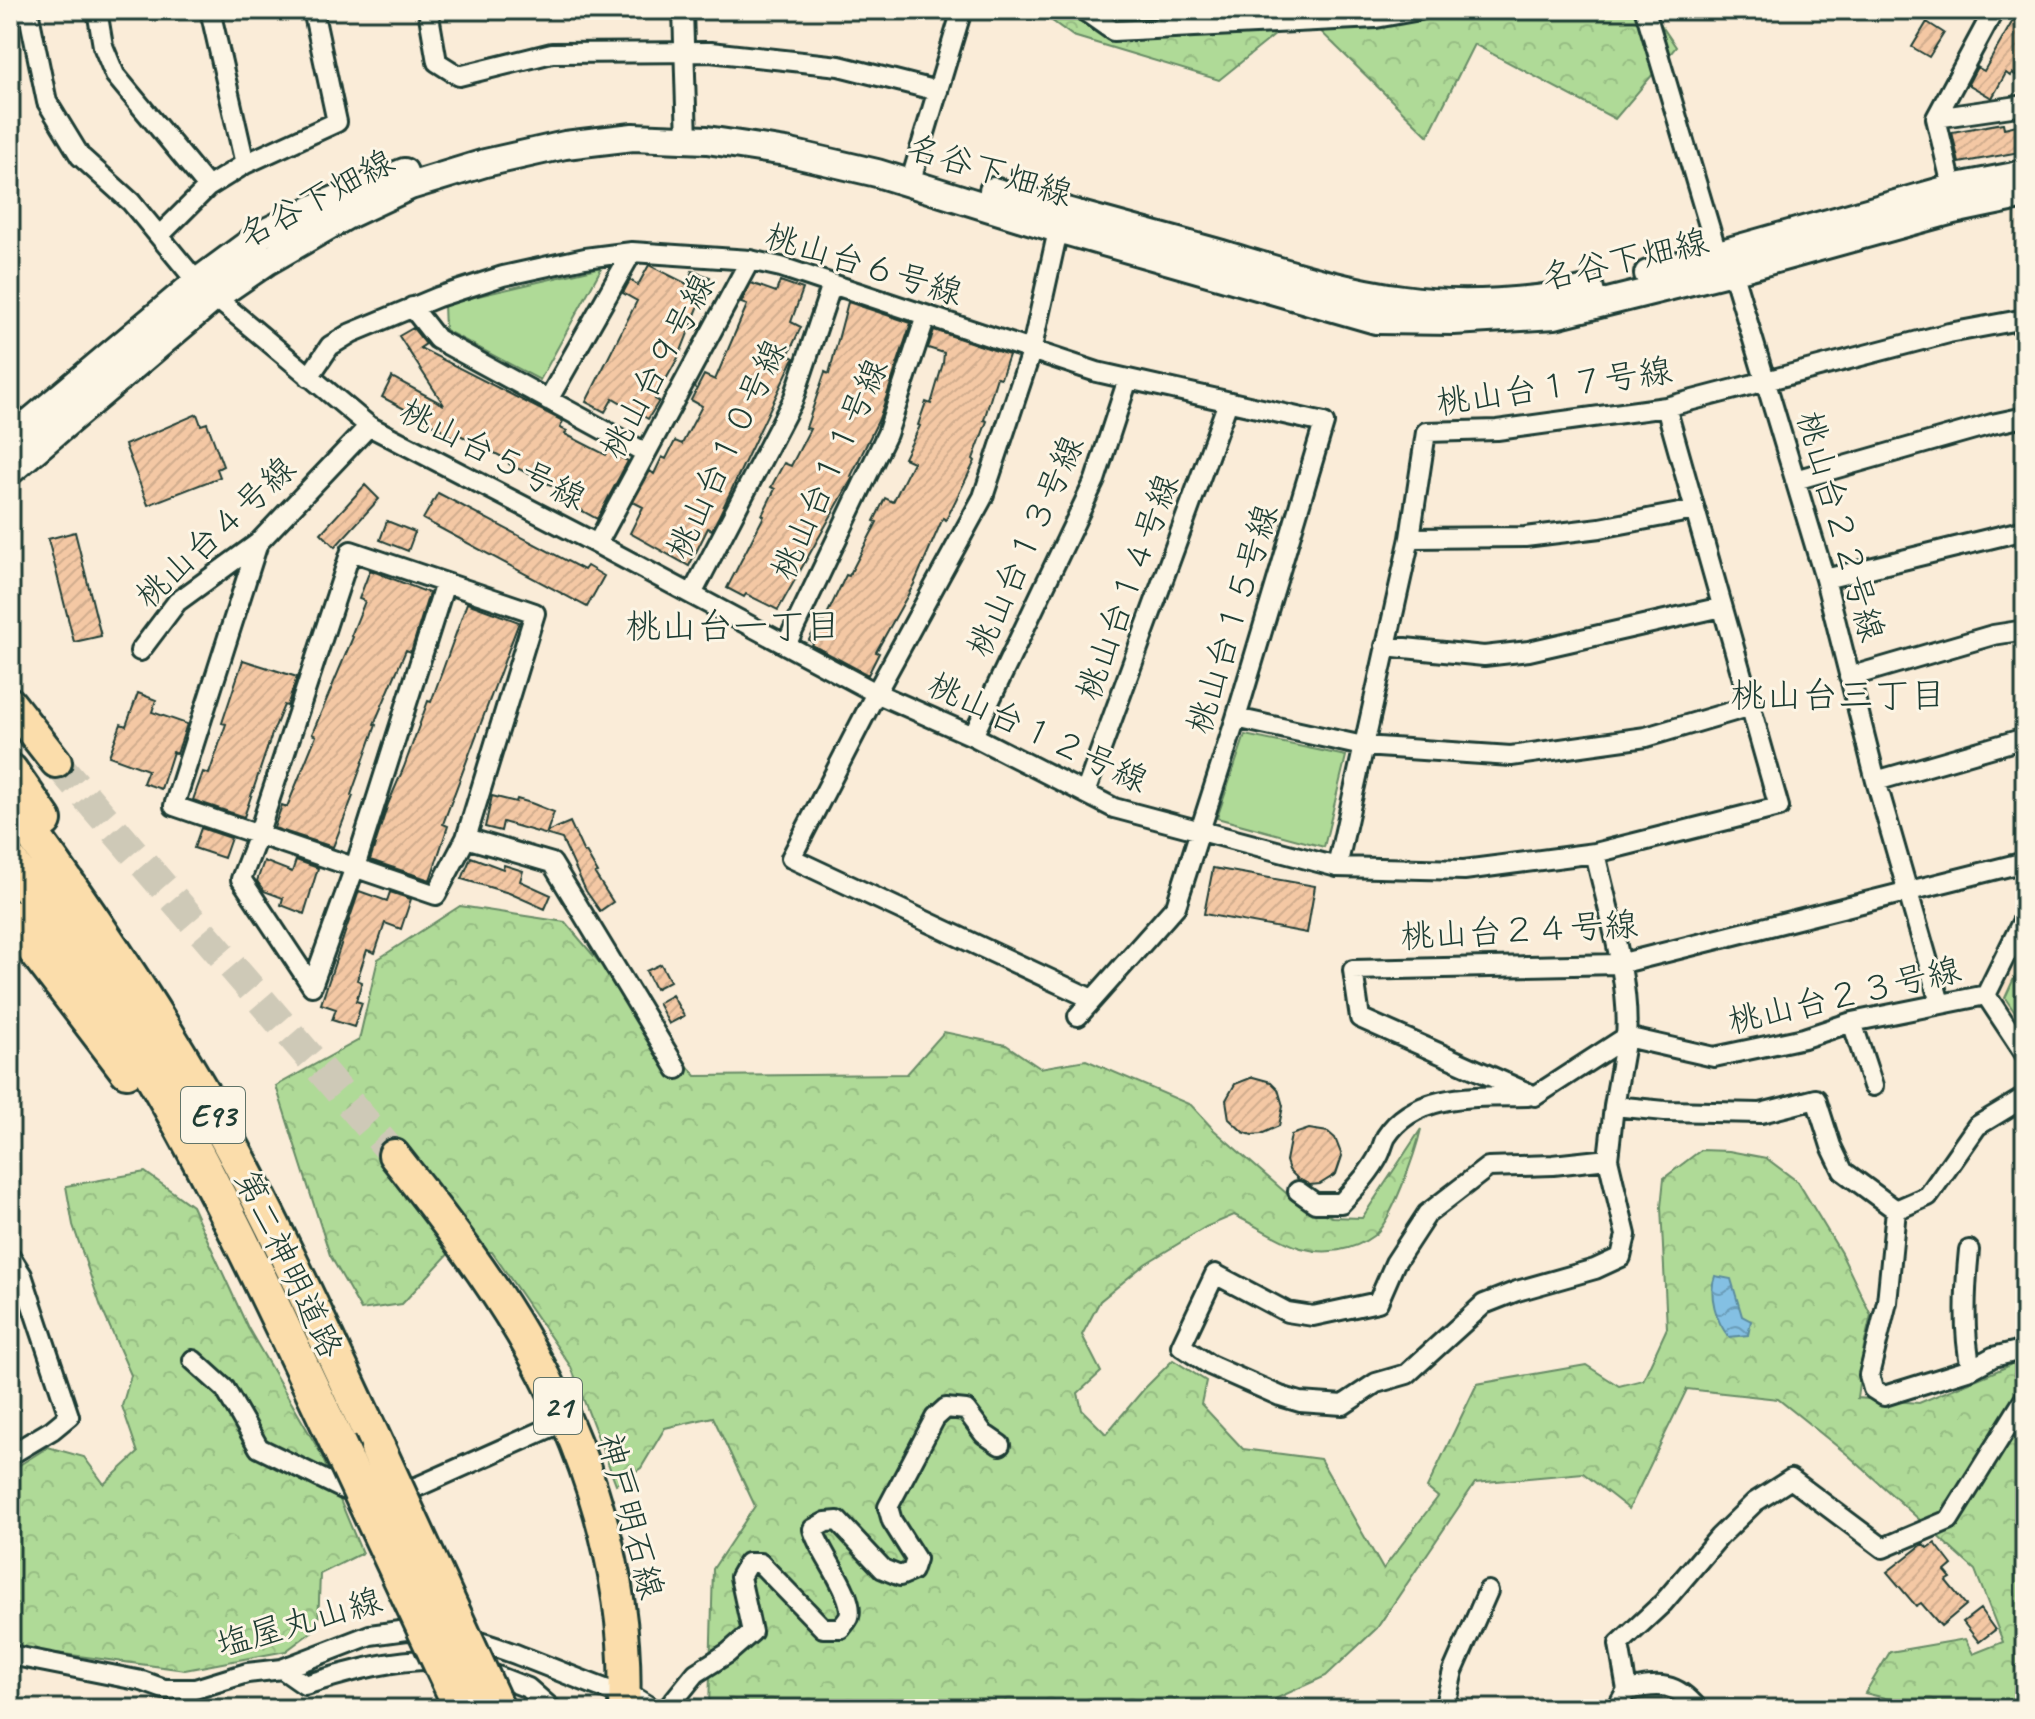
<svg xmlns="http://www.w3.org/2000/svg" width="2035" height="1719" font-family="Caveat,'Klee One',sans-serif">
	<style>
		.built { fill: #f8e1c8 }
		.forest { fill: url(#forest-crowns); stroke: #678c66; stroke-width: 2 }
		.park { fill: #afda97; stroke: #678c66; stroke-width: 2 }
		.water { fill: url(#water-waves); stroke: #5c8c9d; stroke-width: 2 }
		.building { fill: url(#building-hatch); stroke: #1f3d34; stroke-width: 2 }
		.lines { fill: none; stroke-linecap: round; stroke-linejoin: round }
		.primary-tunnel { stroke: #cec9b7; stroke-width: 30; stroke-dasharray: 30 15; stroke-linecap: butt }
		.street-casing { stroke: #1f3d34; stroke-width: 24 }
		.secondary-casing { stroke: #1f3d34; stroke-width: 32 }
		.primary-casing { stroke: #1f3d34; stroke-width: 36 }
		.highway-casing { stroke: #1f3d34; stroke-width: 40 }
		.street { stroke: #fcf5e5; stroke-width: 18 }
		.secondary { stroke: #fcf5e5; stroke-width: 26 }
		.primary { stroke: #fbddab; stroke-width: 30 }
		.highway { stroke: #fbddab; stroke-width: 34 }
		.highway-bridge-casing { stroke: #1f3d34; stroke-width: 40; stroke-linecap: butt }
		.highway-bridge { stroke: #fbddab; stroke-width: 34 }
		.labels { text-anchor: middle; dominant-baseline: central; stroke-width: 6; stroke-linejoin: round; paint-order: stroke }
		.shield { fill: #fcf5e5; stroke: #617469; stroke-width: 2 }
		.shield-label { font-size: 32px; font-weight: bold; fill: #1f3d34 }
		.street-label { font-size: 34px; fill: #1f3d34; stroke: #fcf5e5 }
		.neighbourhood-label { font-size: 36px; fill: #1f3d34; stroke: #fcf5e5 }
	</style>
	<defs>
		<pattern id="forest-crowns" width="20" height="18" patternUnits="userSpaceOnUse" patternTransform="scale(2)"><rect width="20" height="18" fill="#afda97"/><path d="M2 6a3 3 0 1 1 6 0M12 15a3 3 0 1 1 6 0" fill="none" stroke="#96bc83"/></pattern>
		<pattern id="water-waves" width="16" height="10" patternUnits="userSpaceOnUse" patternTransform="scale(2)"><rect width="16" height="10" fill="#84c0e3"/><path d="M0 5q4-4 8 0t8 0" fill="none" stroke="#6b9db9"/></pattern>
		<pattern id="building-hatch" width="6" height="6" patternUnits="userSpaceOnUse" patternTransform="scale(2)"><rect width="6" height="6" fill="#f4c8a4"/><path d="M-1 1l2-2M0 6l6-6M5 7l2-2" fill="none" stroke="#d1ad8e"/></pattern>
	</defs>
	<rect width="100%" height="100%" fill="#faecd8"/>
	<filter id="ink" filterUnits="userSpaceOnUse"><feTurbulence type="fractalNoise" baseFrequency=".0125" numOctaves="2"/><feDisplacementMap in="SourceGraphic" scale="16" xChannelSelector="R" yChannelSelector="G"/><feConvolveMatrix kernelMatrix="1 2 1 2 8 2 1 2 1" color-interpolation-filters="sRGB"/></filter>
	<g filter="url(#ink)">
		<path class="built" d="M2025,929V1037L1995,995Z"/>
		<path class="forest" d="M1037,10H1651L1676,47L1615,119L1474,44L1428,136L1302,13L1219,80L1073,36Z
			M460,906L565,922L696,1076L907,1074L944,1032L1006,1045L1040,1068L1086,1060L1191,1105L1214,1130L1294,1200L1332,1217L1362,1218L1421,1129C1416,1151 1391,1224 1373,1236C1353,1251 1325,1255 1301,1248C1282,1243 1254,1224 1234,1215L1206,1227L1145,1264L1100,1301L1082,1335L1101,1372L1078,1393L1082,1410L1106,1434L1144,1389L1173,1360L1206,1381L1201,1404L1243,1449L1320,1459L1383,1569L1438,1497L1427,1488L1477,1384L1586,1365L1619,1386L1643,1380L1667,1328L1661,1207L1664,1178L1701,1150L1729,1151L1766,1158L1798,1182L1841,1253L1871,1315L1864,1346L1857,1398L1919,1403L2006,1367L2025,1355V1709H1929L1865,1693L1890,1652L1965,1639L1973,1654L2003,1642L1975,1570L1848,1455L1778,1399L1687,1389L1629,1509L1583,1473L1475,1483L1377,1628L1326,1676L1253,1709H709L713,1569L755,1506L713,1417L665,1428L641,1468L616,1484L571,1367L492,1252L452,1250L402,1304L361,1310L330,1255L276,1086L359,1040L378,959Z
			M145,1172L192,1206L248,1328L320,1452L362,1553L320,1574L318,1627L286,1651L185,1670L10,1647V1471L48,1447L84,1457L104,1484L138,1453L122,1406L131,1375L101,1307L73,1225L66,1186Z"/>
		<path class="park" d="M602,267L540,380L445,330L444,304Z
			M1245,735L1346,756L1324,847L1217,818Z
			M2025,954V1027L2005,998Z"/>
		<path class="water" d="M1715,1276L1731,1279L1742,1316L1751,1321L1748,1335L1729,1337C1716,1322 1708,1294 1715,1276Z"/>
		<path class="building" d="M2019,10H2025V80L2012,73L2010,76L2006,73L1992,98L1968,84L1977,67L1984,71Z
			M1927,22L1944,33L1929,57L1912,47Z
			M2003,123L2004,128L2021,124L2025,151L1959,163L1952,132Z
			M649,265L687,284L692,271L710,277L679,356L655,399L659,401L648,419L613,398L605,412L586,402L637,301L623,293L630,280L638,285Z
			M780,281L803,289L791,322L801,327L788,355L794,358L721,512L712,530L708,528L689,566L630,533L643,507L633,502L650,471L654,474L662,457L666,459L675,441L682,444L702,406L691,400L704,375L715,380L747,305L741,303L751,283L776,292Z
			M848,302L911,323L879,419L851,476L853,477L778,610L746,594L744,597L727,588L764,516L762,515L775,489L771,487L784,463L791,466L810,429L806,428L825,372L829,374Z
			M413,328L426,344L420,348L563,421L560,428L567,431L565,434L606,455L608,451L628,461L597,519L553,495L557,488L509,464L510,461L456,433L454,438L441,431L442,429L382,397L392,377L444,405L399,336Z
			M934,330L1009,355L1001,378L997,377L984,420L987,421L973,459L975,461L946,520L943,518L914,584L876,652L879,653L868,675L812,645L813,643L809,640L819,621L823,623L846,575L849,576L877,522L874,521L885,498L893,502L913,462L904,458L920,426L918,425L926,402L931,404L943,363L944,353L928,348Z
			M197,414L201,425L207,423L223,466L217,469L220,477L148,505L125,445Z
			M365,485L379,499L335,547L321,533Z
			M438,493L584,570L587,566L604,576L587,607L423,519Z
			M387,521L415,532L408,551L380,540Z
			M75,532L101,636L74,642L48,539Z
			M370,570L429,593L411,652L406,650L374,724L376,725L351,795L353,796L333,847L274,828L282,805L287,807L316,736L312,734L353,637L351,636L365,601L359,599Z
			M467,603L519,622L443,824L448,826L430,880L370,860L388,804L404,767L428,701L431,702Z
			M243,660L297,677L287,706L284,705L272,734L244,817L193,800L203,772L209,774L226,724L222,723Z
			M138,693L156,700L152,712L187,724L177,754L173,752L161,789L143,783L148,770L109,756L121,724L126,726Z
			M492,796L516,802L517,799L531,803L554,812L547,832L570,822L584,853L586,852L598,873L595,874L613,902L600,911L586,891L562,839L503,822L501,831L485,827Z
			M201,828L231,838L224,858L194,848Z
			M471,857L503,869L504,865L523,871L520,881L551,895L545,909L509,893L462,879Z
			M296,860L318,868L304,914L281,905L283,898L264,891L257,881L264,861L292,872Z
			M1213,868L1315,886L1307,933L1204,914Z
			M359,891L387,901L390,892L411,899L401,929L385,923L375,953L367,950L357,980L362,982L356,1001L362,1003L354,1027L332,1020L336,1009L321,1004Z
			M661,964L670,981L655,989L646,971Z
			M672,995L684,1016L669,1024L658,1003Z
			M1253,1077L1271,1082L1278,1089L1283,1106L1279,1126L1261,1134L1252,1135L1243,1132L1229,1119L1226,1100L1235,1084Z
			M1309,1129L1328,1132L1335,1138L1342,1156L1336,1174L1320,1184L1310,1185L1298,1179L1289,1170L1286,1161L1291,1135Z
			M1935,1543L1952,1565L1945,1571L1951,1578L1946,1581L1966,1605L1941,1626L1921,1603L1916,1606L1887,1572L1923,1544L1928,1548Z
			M1980,1609L1995,1630L1979,1642L1963,1622Z"/>
		<g class="lines">
			<path class="primary-tunnel" d="M56,762L394,1155"/>
			<g class="street-casing">
				<path id="street" d="M28,10L47,102L80,156L131,202L197,282L369,426L597,544L876,693L791,858L1092,999
					M97,10L103,46L115,75L208,187
					M210,10L245,164
					M428,10L437,62L459,76L552,53L710,52L839,66L938,91
					M683,10L687,140
					M1083,10L1113,31L1376,18L1420,10
					M1645,10L1718,256
					M1936,118L1994,10
					M910,183L962,10
					M1955,199L1936,118L2025,105
					M1061,217L1031,352L983,497L876,693L973,736L1114,808L1337,867L1464,870L1595,853L1779,807L1666,407
					M159,236L208,187L245,164L337,122L313,10
					M1729,260L1825,579L1876,781L1940,1003
					M412,307L437,339L646,453
					M309,377L330,346L351,333L438,297L503,276L585,258L632,252L750,260L781,267L1097,372L1324,423L1236,718L1176,906L1078,1016
					M548,400L632,252
					M1795,480L1992,424L2025,417
					M1410,538L1525,537L1600,528L1695,510
					M258,543L174,806C261,836 349,865 436,895L466,838L535,613L351,551L258,835L241,879L312,986L355,867L445,583
					M597,544L750,260
					M1825,579L2025,530
					M692,594L793,400L832,284
					M786,645L887,434L926,316
					M1385,646L1484,656L1529,651L1722,607
					M140,651L177,602L258,543L369,426
					M1849,677L1993,635L2025,630
					M1236,718L1363,746L1511,756L1646,737L1751,706
					M973,736L1095,480L1128,379
					M1876,781L2025,738
					M1085,793L1228,402
					M466,838L552,863L677,1069
					M1595,853C1607,907 1631,983 1626,1037L1714,1057L1804,1038L1852,1022L1986,995L2025,916
					M1337,867L1410,538L1426,432L1497,430L1666,407L1949,333L2025,319
					M1986,995L2025,1054
					M1852,1022L1873,1086
					M1626,1037L1535,1096L1360,1018L1353,970L1619,964L2025,862
					M1614,1106L1665,1111L1761,1113L1816,1099L1831,1146L1843,1171L1896,1210
					M1608,1159L1553,1165L1488,1167L1427,1214L1395,1263L1378,1302L1313,1316L1287,1312L1215,1274L1181,1346L1210,1365L1280,1396L1300,1402L1343,1405L1376,1383L1407,1374L1484,1304L1517,1291L1595,1269L1621,1257L1626,1235L1608,1159L1614,1106L1626,1037
					M1298,1191L1315,1203H1341C1355,1188 1370,1173 1379,1155C1382,1149 1383,1143 1386,1137C1415,1091 1481,1097 1528,1096
					M1896,1210L1887,1302L1869,1375L1873,1389L1884,1396L1971,1369L1993,1357L2018,1351L2025,1356
					M1896,1210L1928,1196L1977,1126L2025,1097
					M1969,1250C1965,1290 1963,1330 1971,1369
					M10,1256L22,1275L69,1416L52,1430L10,1455
					M193,1360L225,1389L259,1448L345,1490L362,1492
					M391,1493L419,1486L565,1421
					M462,1637C517,1651 571,1678 625,1696
					M10,1655L142,1681L164,1689H195L247,1673L282,1669L370,1635L407,1630L429,1631
					M282,1669L305,1685C350,1671 395,1658 443,1660
					M479,1669L528,1688L552,1709
					M1627,1690C1660,1683 1676,1682 1698,1709
					M667,1709L696,1673L728,1653L752,1632L740,1577L748,1563H760L823,1628H841C844,1624 847,1621 849,1617C856,1596 819,1553 813,1529L826,1522L838,1521L883,1569L900,1576L912,1571L916,1559L892,1521L888,1507L935,1418L946,1408L966,1410L984,1434L1000,1445
					M1444,1709L1453,1671L1488,1591
					M1616,1709L1627,1690L1619,1644L1663,1603L1719,1537L1755,1502L1791,1479L1883,1548L1949,1520L2025,1398"/>
			</g>
			<g class="secondary-casing">
				<path id="secondary" d="M993,191C1067,211 1141,232 1215,252C1277,270 1340,291 1403,299C1457,307 1539,303 1590,289
					M1648,274L1952,188L2025,174
					M10,439L197,282L262,234L317,207L404,172
					M10,471L215,297L266,262L346,216L410,186L485,163L565,145L633,137L707,140L786,152L877,173L1058,229L1376,320L1454,321L1555,315L1732,271L1953,210L2025,195
					M625,1696L646,1709"/>
			</g>
			<g class="primary-casing">
				<path id="primary" d="M10,703L56,762
					M394,1155C439,1213 484,1270 521,1333C587,1443 630,1580 624,1709"/>
			</g>
			<g class="highway-casing">
				<path id="highway" d="M10,771L44,820
					M10,804C78,896 142,990 199,1088C266,1204 321,1327 378,1449
					M10,862C69,941 125,1024 173,1111C233,1219 285,1332 338,1444
					M10,917L127,1070"/>
			</g>
			<use href="#street" class="street"/>
			<use href="#secondary" class="secondary"/>
			<use href="#primary" class="primary"/>
			<use href="#highway" class="highway"/>
			<g class="highway-bridge-casing">
				<path id="highway-bridge" d="M338,1444L462,1709
					M378,1449L497,1709"/>
			</g>
			<use href="#highway-bridge" class="highway-bridge"/>
		</g>
	</g>
	<g class="labels">
		<g class="shield">
			<rect x="181" y="1087" width="64" height="56" rx="6"/>
			<rect x="534" y="1378" width="48" height="56" rx="6"/>
		</g>
		<g class="shield-label">
			<text x="213" y="1115">E93</text>
			<text x="558" y="1406">21</text>
		</g>
		<g class="street-label">
			<text transform="translate(990 170) rotate(17)">名谷下畑線</text>
			<text transform="translate(316 198) rotate(-28)">名谷下畑線</text>
			<text transform="translate(1625 259) rotate(-13)">名谷下畑線</text>
			<text transform="translate(864 264) rotate(17)">桃山台６号線</text>
			<text transform="translate(657 366) rotate(-62)">桃山台９号線</text>
			<text transform="translate(1554 386) rotate(-8)">桃山台１７号線</text>
			<text transform="translate(726 449) rotate(-65)">桃山台１０号線</text>
			<text transform="translate(493 454) rotate(27)">桃山台５号線</text>
			<text transform="translate(829 469) rotate(-66)">桃山台１１号線</text>
			<text transform="translate(1841 526) rotate(74)">桃山台２２号線</text>
			<text transform="translate(215 532) rotate(-43)">桃山台４号線</text>
			<text transform="translate(1025 546) rotate(-66)">桃山台１３号線</text>
			<text transform="translate(1127 587) rotate(-70)">桃山台１４号線</text>
			<text transform="translate(1232 619) rotate(-73)">桃山台１５号線</text>
			<text transform="translate(1038 732) rotate(25)">桃山台１２号線</text>
			<text transform="translate(1519 930) rotate(-3)">桃山台２４号線</text>
			<text transform="translate(1844 995) rotate(-13)">桃山台２３号線</text>
			<text transform="translate(289 1264) rotate(64)">第二神明道路</text>
			<text transform="translate(631 1516) rotate(75)">神戸明石線</text>
			<text transform="translate(299 1622) rotate(-16)">塩屋丸山線</text>
		</g>
		<g class="neighbourhood-label">
			<text x="733" y="626">桃山台一丁目</text>
			<text x="1838" y="695">桃山台三丁目</text>
		</g>
	</g>
	<rect width="2035" height="1719" fill="none" stroke="#fcf5e5" stroke-width="40"/>
	<rect x="20" y="20" width="1995" height="1679" fill="none" stroke="#1f3d34" stroke-width="3" filter="url(#ink)"/>
</svg>
